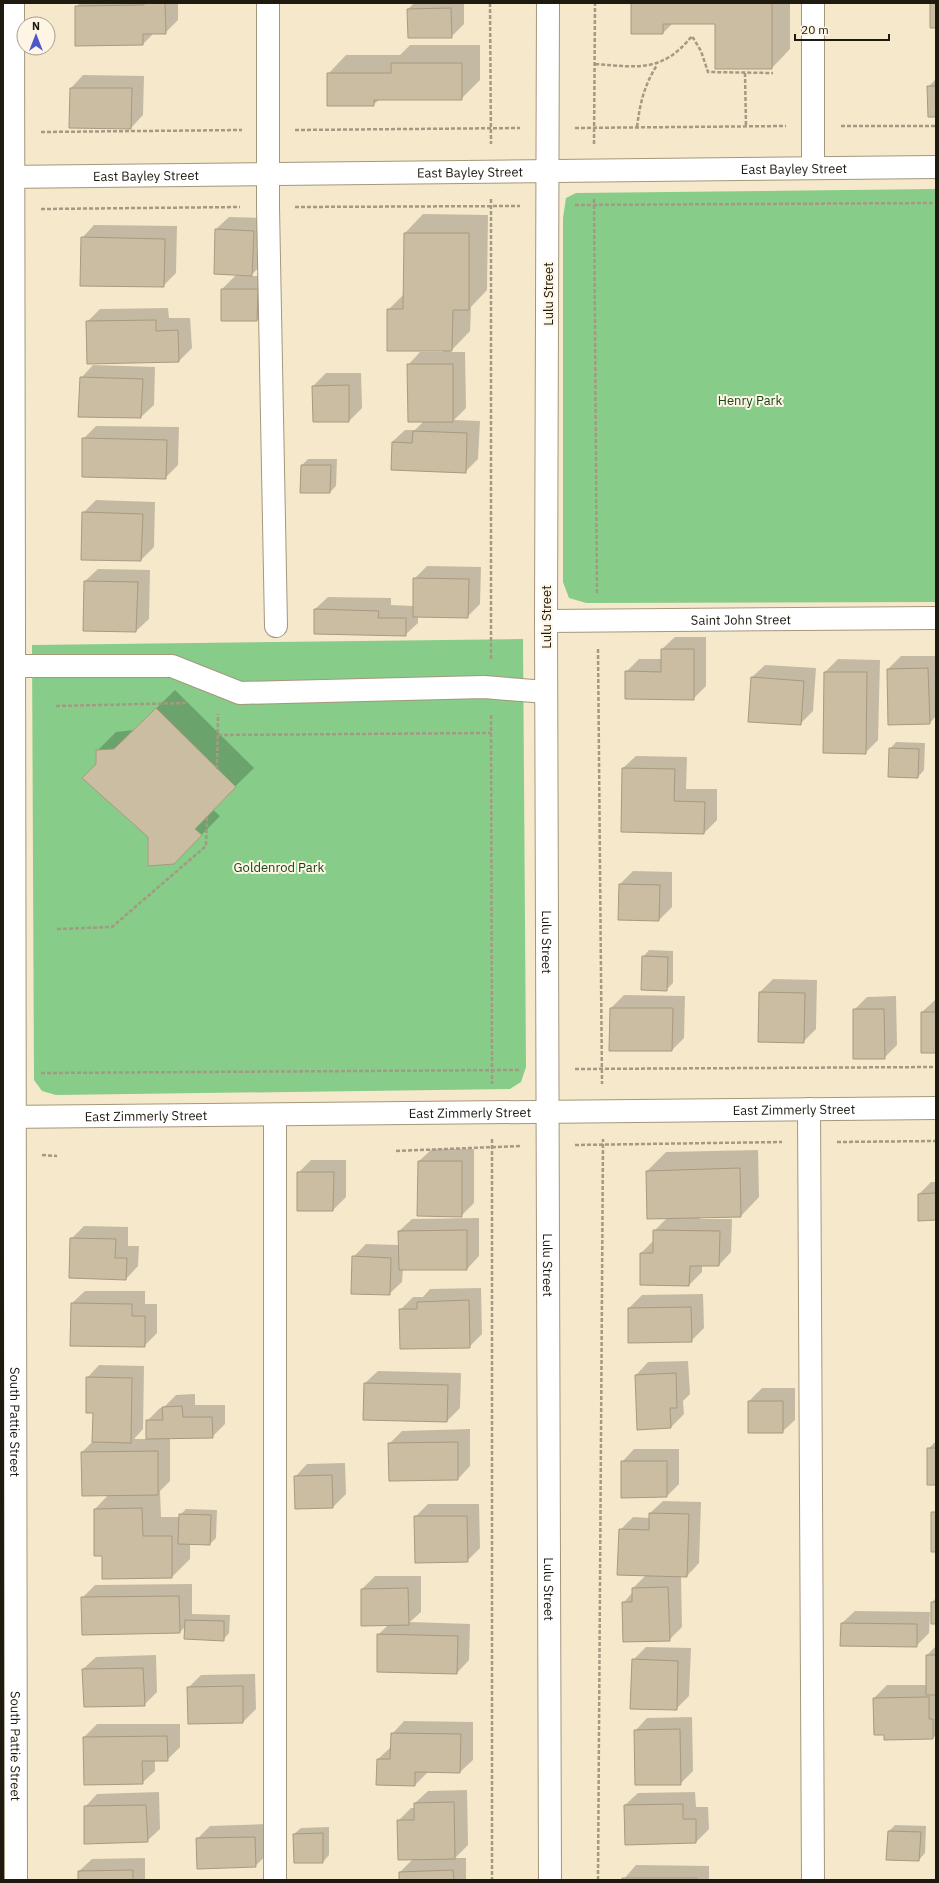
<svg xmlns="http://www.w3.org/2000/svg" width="939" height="1883" font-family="'IBM Plex Sans',sans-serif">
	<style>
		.green { fill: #87cc88 }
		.shadow { fill: #0003 }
		.building { fill: #cabda1; stroke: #a89a80 }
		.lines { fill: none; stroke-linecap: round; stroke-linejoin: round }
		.minor-casing { stroke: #a4977c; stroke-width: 24 }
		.path { stroke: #a49983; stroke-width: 2.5; stroke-dasharray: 4 2; stroke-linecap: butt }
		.minor { stroke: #fff; stroke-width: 22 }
		.labels { text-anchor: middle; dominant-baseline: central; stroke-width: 4; stroke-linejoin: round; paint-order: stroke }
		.street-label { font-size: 13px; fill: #1f1a10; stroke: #fef5e4 }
		.park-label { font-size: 13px; fill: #144619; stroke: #fef5e4 }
	</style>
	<rect width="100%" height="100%" fill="#f6e8cb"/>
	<path class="green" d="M936,189V602L586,603L569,598L563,582V218L566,198L576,193Z
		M523,639L526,1067L521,1082L510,1089L56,1095L42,1091L34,1080L32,645Z"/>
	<path class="shadow" d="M80,3H178V20L165,33H154L143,44L76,45V7Z
		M414,3H464V24L451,37L408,9Z
		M632,3H790V49L772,68L716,23H673L663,33H632Z
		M410,45H480V80L461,99H380L373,105L328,74L346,55H400Z
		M83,75L144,76L143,115L131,128L71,88Z
		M936,79V116L928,87Z
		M423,214L488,215L487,290L471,307L470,331L450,352H465L466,408L454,420L480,421L478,459L465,472L392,442L405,430H415L424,421L408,365L420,352H443V350L388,310L405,293V233Z
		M229,217L266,218L265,262L250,276H270V307L257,320L222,289L235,276H249L216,229Z
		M94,225L177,226L176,273L163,286L82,238Z
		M168,308L169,318H190L192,348L179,361L87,322L100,309Z
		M93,365L155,367L154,405L141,417L81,378Z
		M326,373H361L362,408L349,421L313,386Z
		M96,426L179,427L178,465L165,478L83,439Z
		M308,459H337L336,486L330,492L302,465Z
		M96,500L155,502L154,547L141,560L83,513Z
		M427,566L481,567L480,604L467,617L418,616V623L405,635L315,609L328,597L391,598V605L414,606V579Z
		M98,569L150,570L149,619L136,631L84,630L85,581Z
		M675,637H706V686L693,699L626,672L639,659H662V649Z
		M901,656H936V716L930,723L888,669Z
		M838,659L880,660L878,740L865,753L825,672Z
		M765,665L816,668L813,711L800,724L752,677Z
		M175,690L254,768L212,809L220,816L174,863L149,836L97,751L116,732L134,730Z
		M896,742L925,743L924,770L918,777L890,749Z
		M636,756L687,757L686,789H717V820L704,833L623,768Z
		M633,871L672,872V907L659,920L619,919L620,884Z
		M649,950L673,951V983L666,990L643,957Z
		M773,979L817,980L816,1029L803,1042L759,1041L760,992Z
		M624,995L685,996L684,1038L672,1050L611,1008Z
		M896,996L897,1045L884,1058L854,1010L867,997Z
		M935,1000H936V1052L922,1012Z
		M432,1149H474V1203L461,1216L419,1161Z
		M758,1150L759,1197L741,1216L700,1217V1219H732L731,1252L719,1265H702V1272L689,1285L641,1253L654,1240V1231L667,1218L647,1171L666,1152Z
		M311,1160H346V1197L333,1210L298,1173Z
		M931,1182H936V1219L919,1194Z
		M479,1218V1256L467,1269H403L402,1282L389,1294L353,1257L366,1244L399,1245V1231L412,1219Z
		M84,1226L128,1227V1246H139L138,1266L126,1279L71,1239Z
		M481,1288L482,1334L469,1347L400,1310L413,1297H423L430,1289Z
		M85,1291H145V1304H157V1333L144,1346L72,1303Z
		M703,1294L704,1328L691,1341L629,1308L642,1295Z
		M688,1361L690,1394L683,1401L684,1414L671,1427L636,1375L648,1362Z
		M99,1365L144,1366L143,1429L134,1439H147V1421L160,1408H163L176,1395L195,1394V1405H225V1424L212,1437L170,1438V1481L160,1491L161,1517H180V1515L186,1509L217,1510L216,1538L210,1544H190V1559L172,1577L103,1555L95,1509L109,1494L83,1495L82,1452L93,1441L94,1412L87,1378Z
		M378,1371L461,1373L460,1408L447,1421L365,1383Z
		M762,1388H795V1420L782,1432L749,1401Z
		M470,1429V1466L458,1479L389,1444L402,1431Z
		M936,1441V1484L928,1449Z
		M634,1449H679V1484L667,1496L622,1462Z
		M345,1463L346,1494L333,1507L295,1477L307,1464Z
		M663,1501L701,1502L699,1563L687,1576H681L682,1627L669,1640L623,1603L633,1592V1588L646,1575L620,1530L633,1517L650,1518V1513Z
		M428,1504H479L480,1548L467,1561L415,1517Z
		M375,1576H421V1612L410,1622L470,1624L469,1660L457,1673L378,1635L388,1625L362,1589Z
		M192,1584V1614L230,1615L229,1633L223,1640L186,1626L180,1632L82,1598L95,1585Z
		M936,1598V1623H932V1602Z
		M855,1611L930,1612L929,1633L916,1646L842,1623Z
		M936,1646V1735L933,1738L874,1698L887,1685H927V1655Z
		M646,1647L691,1648L689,1696L676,1709L633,1660Z
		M156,1655L157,1692L144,1705L83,1669L96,1657Z
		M255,1674L256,1709L243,1722L188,1688L201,1675Z
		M692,1717L693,1771L680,1784L635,1731L647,1718Z
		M404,1721L473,1722V1760L460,1772H428L415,1785L378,1759L391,1747L392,1734Z
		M97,1724H180V1747L167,1760H155V1771L142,1783L85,1784L84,1737Z
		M467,1790L468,1845L455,1858H466V1880H400V1872L413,1859L398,1821L411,1808H415V1803L428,1791Z
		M159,1792L160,1829L147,1841L85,1807L97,1794Z
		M695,1792L696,1807H708L709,1829L696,1842L626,1844L625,1805L638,1793Z
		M267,1824L268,1854L255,1866L197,1839L210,1826Z
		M895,1825L926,1826L925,1853L919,1860L887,1859L889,1831Z
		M329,1827V1855L323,1862L294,1834L301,1828Z
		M145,1858V1880H79V1871L92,1859Z
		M636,1865L709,1866V1880H623Z"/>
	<path class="building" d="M144,3H165L166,34H143V45L75,46V6L144,5Z
		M631,3H772V69H715V24H663V34H631Z
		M930,3H936V28H930Z
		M451,8L452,38H408L407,9Z
		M391,63H462V100H374V106H327V73H391Z
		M927,86H936V117H928Z
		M70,88H132L131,129L69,128Z
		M215,229L254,231L252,276L214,274Z
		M404,233H469V310H453L452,351H387V309H403Z
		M81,237L165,239L164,287L80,286Z
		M221,289H258L257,321H221Z
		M156,320V331L178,330L179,362L87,364L86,321Z
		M407,364H453V422H408Z
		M80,377L143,379L141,418L78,417Z
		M349,385V422H313L312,386Z
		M413,431L467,433L466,473L391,470L392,442L412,443Z
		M82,438L167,440L166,479L82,477Z
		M301,465H331L330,493H300Z
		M82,512L143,514L141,561L81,560Z
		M413,578L469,579L468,618L413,617Z
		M84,581L138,582L136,632L83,631Z
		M314,609L379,611L378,618H406V636L314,634Z
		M661,649H694V700L625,699V671L661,672Z
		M928,668L930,724L888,725L887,669Z
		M824,672H867L866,754L823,753Z
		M751,677L804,681L801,725L748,722Z
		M156,708L236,787L195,829L202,835L174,864L148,866V837L82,778L96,764V750L114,749Z
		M889,748L919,749L918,778L888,777Z
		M622,768L675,769L674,801L705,802L704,834L621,832Z
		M619,884L660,885L659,921L618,920Z
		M642,956L668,957L667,991L641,990Z
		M759,992L805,993L804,1043L758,1042Z
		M610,1008H673L672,1051H609Z
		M853,1009H884L885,1059H853Z
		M921,1012H936V1053H921Z
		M418,1161H462V1217L417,1216Z
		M740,1168L741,1217L647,1219L646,1171Z
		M297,1172H334L333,1211H297Z
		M936,1193V1220L918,1221V1194Z
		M467,1230V1270H399L398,1231Z
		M653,1230L720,1231L719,1266H690L689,1286L640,1285V1253H653Z
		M70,1238L116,1239L115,1258H127L126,1280L69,1278Z
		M352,1256L391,1258L390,1295L351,1294Z
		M469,1300L470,1348L400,1349L399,1309H417V1302Z
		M71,1303L132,1304V1316H145V1347L70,1346Z
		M691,1307L692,1342L628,1343V1308Z
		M676,1373L677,1408H670L671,1428L637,1430L635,1375Z
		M86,1377L132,1378L131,1443L92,1442L93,1413H86Z
		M364,1383L448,1385L447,1422L363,1420Z
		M748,1401H783V1433H748Z
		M182,1406L183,1417H212L213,1438L146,1439V1420H163L162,1407Z
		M458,1442V1480L389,1481L388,1443Z
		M927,1448H936V1485H927Z
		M158,1451V1495L82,1496L81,1452Z
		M621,1461H667V1497L621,1498Z
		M332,1475L333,1508L295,1509L294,1476Z
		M142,1508L143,1536H172V1578L102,1579V1556H94V1509Z
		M931,1512H936V1552H931Z
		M649,1513L689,1514L687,1577L617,1575L619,1529L649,1530Z
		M179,1514L211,1515L210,1545L178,1544Z
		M414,1516H467L468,1562L415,1563Z
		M668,1587L670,1641L623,1642L622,1602H632V1588Z
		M408,1588L409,1625L361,1626V1589Z
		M179,1596L180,1633L82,1635L81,1597Z
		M931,1602H936V1624H931Z
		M185,1620L224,1621V1641L184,1639Z
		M841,1623L917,1624V1647L840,1646Z
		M377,1634L458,1636L457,1674L377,1672Z
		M926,1655H936V1695H926Z
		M632,1659L678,1661L677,1710L630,1709Z
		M143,1668L145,1706L84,1707L82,1669Z
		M243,1686V1723L188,1724L187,1687Z
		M929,1697V1719H933V1739L884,1740V1735H874L873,1698Z
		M680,1729L681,1785H635L634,1730Z
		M391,1733L461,1734L460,1773L415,1772V1786L376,1785L377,1759H390Z
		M167,1736L168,1761H142L143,1784L84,1785L83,1737Z
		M454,1802L455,1859L398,1860L397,1820H414V1803Z
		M683,1804V1819H696V1843L625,1845L624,1805Z
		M146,1805L148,1842L84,1844V1806Z
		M888,1831L921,1832L919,1861L886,1860Z
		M323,1833V1863H294L293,1834Z
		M255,1837L256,1867L197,1869L196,1838Z
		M133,1870V1880H78V1871Z
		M453,1870L454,1880H399V1872Z
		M622,1878H697V1880H622Z"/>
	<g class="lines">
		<g class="minor-casing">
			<g id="minor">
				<path id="s1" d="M13,3L16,1880"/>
				<path d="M268,3V207L276,626"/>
				<path id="s2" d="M548,3L546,621L550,1880"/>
				<path d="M813,3V168"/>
				<path id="s3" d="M3,177L936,167"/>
				<path id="s4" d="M546,621L936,618"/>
				<path d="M13,666H172L240,693L484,687L546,692"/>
				<path d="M809,1109L813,1880"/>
				<path d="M275,1115V1880"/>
				<path id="s5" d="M3,1117L936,1108"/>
			</g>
		</g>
		<path class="path" d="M490,3L491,144
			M595,64C638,67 662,73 692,36L701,51L708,72L773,73
			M745,73L746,127
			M841,126H936
			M637,127C640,103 644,86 657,65
			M575,128L786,126
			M295,130L520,128
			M41,132L242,130
			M594,144L595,3
			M491,199V660
			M594,199L597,594
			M575,205L936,203
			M295,207L520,206
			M41,209L240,207
			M598,649L602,1084
			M56,706L187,703
			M491,715L492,1084
			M218,735L491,733
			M217,769L218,714
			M57,929L112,927L206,846L207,816
			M575,1069L936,1067
			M41,1073L520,1070
			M492,1139V1880
			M837,1142L936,1141
			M575,1145L782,1142
			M396,1151L520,1146
			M42,1155L57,1156
			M598,1880L603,1139"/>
		<use href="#minor" class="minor"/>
	</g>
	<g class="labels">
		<g class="street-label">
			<text stroke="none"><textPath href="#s3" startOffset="791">East Bayley Street</textPath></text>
			<text stroke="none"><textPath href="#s3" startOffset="467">East Bayley Street</textPath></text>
			<text stroke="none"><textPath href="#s3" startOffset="143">East Bayley Street</textPath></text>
			<text transform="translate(548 294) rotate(-90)">Lulu Street</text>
			<text transform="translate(546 617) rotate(-90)">Lulu Street</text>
			<text stroke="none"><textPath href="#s4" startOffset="195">Saint John Street</textPath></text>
			<text stroke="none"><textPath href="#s2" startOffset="939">Lulu Street</textPath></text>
			<text stroke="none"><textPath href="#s5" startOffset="791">East Zimmerly Street</textPath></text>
			<text stroke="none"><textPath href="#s5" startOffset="467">East Zimmerly Street</textPath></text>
			<text stroke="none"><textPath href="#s5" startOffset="143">East Zimmerly Street</textPath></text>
			<text stroke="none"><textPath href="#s2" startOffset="1262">Lulu Street</textPath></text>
			<text stroke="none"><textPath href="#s1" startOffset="1419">South Pattie Street</textPath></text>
			<text stroke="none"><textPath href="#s2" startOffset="1586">Lulu Street</textPath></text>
			<text stroke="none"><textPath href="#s1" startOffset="1743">South Pattie Street</textPath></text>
		</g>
		<g class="park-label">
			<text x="750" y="400">Henry Park</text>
			<text x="279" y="867">Goldenrod Park</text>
		</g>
	</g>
	<rect width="939" height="1883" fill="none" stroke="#1f1a10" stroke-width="8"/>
	<g transform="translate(36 36)"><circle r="19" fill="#fef5e4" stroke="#a59d8f"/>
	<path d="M0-3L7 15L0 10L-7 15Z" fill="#4c57cd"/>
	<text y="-6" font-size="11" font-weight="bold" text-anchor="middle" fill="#1f1a10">N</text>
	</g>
	<path d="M795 34v6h94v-6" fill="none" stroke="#1f1a10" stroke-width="2"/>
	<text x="801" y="34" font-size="12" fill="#1f1a10" stroke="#fef5e4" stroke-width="3" paint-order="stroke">20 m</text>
</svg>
